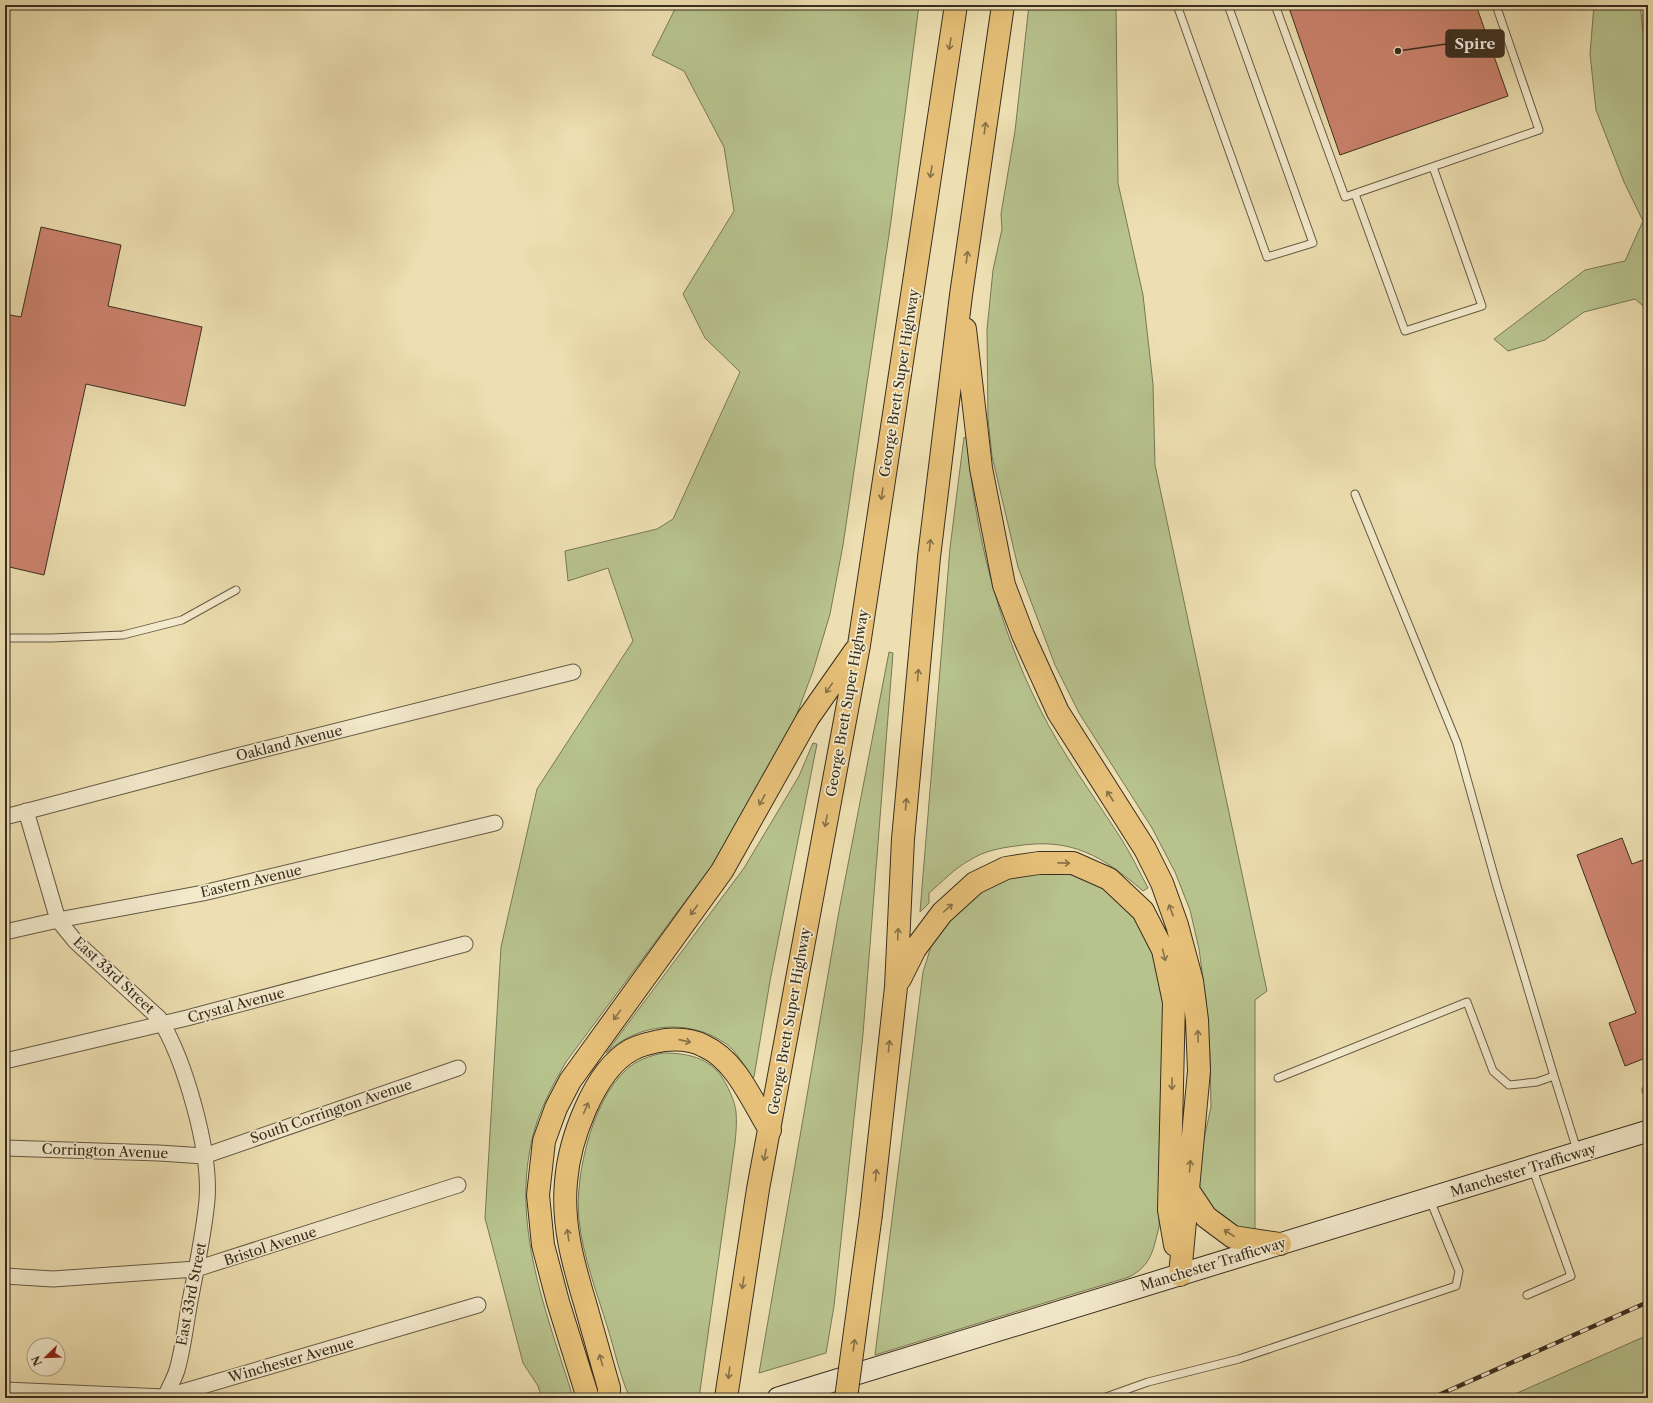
<svg xmlns="http://www.w3.org/2000/svg" width="1653" height="1403" font-family="'Libre Caslon Text',serif">
	<style>
		.green { fill: #b7c28d; stroke: #787856 }
		.building { fill: #cb836e; stroke: #392e20 }
		.lines { fill: none; stroke-linecap: round; stroke-linejoin: round }
		.service-casing { stroke: #665a44; stroke-width: 9 }
		.minor-casing { stroke: #665a44; stroke-width: 17 }
		.secondary-casing { stroke: #392e20; stroke-width: 23 }
		.motorway-casing { stroke: #392e20; stroke-width: 24 }
		.service { stroke: #f3eacc; stroke-width: 7 }
		.minor { stroke: #f3eacc; stroke-width: 15 }
		.secondary { stroke: #f3eacc; stroke-width: 21 }
		.motorway { stroke: #e6c078; stroke-width: 22 }
		.rail-casing { stroke: #392e20; stroke-width: 4.5 }
		.rail { stroke: #f3eacc; stroke-width: 3; stroke-dasharray: 9; stroke-linecap: butt }
		.motorway-bridge-casing { stroke: #392e20; stroke-width: 24; stroke-linecap: butt }
		.motorway-bridge { stroke: #e6c078; stroke-width: 22 }
		.oneway { stroke: #877048 }
		.labels { text-anchor: middle; dominant-baseline: central; stroke-width: 3.5; stroke-linejoin: round; paint-order: stroke }
		.street-label { font-size: 14px; fill: #392e20; stroke: #f3eacc }
		.leader { fill: none; stroke: #392e20; stroke-width: 1.5 }
		.callout-dot { fill: #392e20; stroke: #f3eacc; stroke-width: 1.5 }
		.callout { fill: #392e20; stroke: #392e20; stroke-width: 1.5 }
		.callout-label { font-size: 15px; text-anchor: middle; font-weight: bold; fill: #fff }
	</style>
	<rect width="100%" height="100%" fill="#eddfb1"/>
	<filter id="stains"><feTurbulence type="fractalNoise" baseFrequency=".005" numOctaves="4"/><feColorMatrix values="0 0 0 0 .2 0 0 0 0 .09 0 0 0 0 .02 0 0 0 .5 -.17"/></filter>
	<radialGradient id="worn" r=".72"><stop offset=".6" stop-color="#630" stop-opacity="0"/><stop offset="1" stop-color="#630" stop-opacity=".3"/></radialGradient>
	<path class="green" d="M677,5H919L891,221L843,545L830,614L813,671L795,719L773,764L742,819L710,868L566,1062C554,1083 543,1103 536,1125C508,1216 544,1305 571,1391L572,1398H542L538,1386L523,1363L485,1218L501,947L537,789L633,641L608,568L568,581L565,551L657,529L673,519L740,372L705,338L683,294L734,211L724,147L684,71L652,55Z
		M1029,5H1116L1118,183L1143,295L1153,384L1155,465L1267,991L1255,1000V1233L1236,1229L1216,1217L1200,1192L1198,1181L1200,1157L1211,1107L1210,1055L1206,1001L1199,949L1190,910L1175,872L1152,828L1079,713L1055,665L1018,567L992,456L988,419L987,330L993,270L1002,229L1001,214L1015,131Z
		M1594,5H1640L1648,73V310L1635,299L1584,312L1545,340L1508,351L1494,339L1585,270L1625,261L1643,221L1624,182L1596,110L1590,54Z
		M964,437L967,439C975,533 997,623 1039,707C1062,754 1094,796 1122,840C1132,856 1140,873 1148,888L1143,891C1102,856 1072,837 1016,846C1000,848 984,851 970,860C955,868 942,882 929,893V903L920,912L950,548Z
		M889,652L893,653L863,1034L834,1306L826,1353L759,1373L839,911Z
		M813,743L817,744L770,981L754,1077L752,1079C745,1067 737,1051 725,1043C688,1018 638,1023 606,1053L744,868L799,776Z
		M1013,873C1028,873 1054,870 1068,874C1104,881 1147,919 1157,955C1163,976 1163,998 1164,1019L1159,1227C1153,1250 1152,1265 1129,1277L875,1355L923,972L933,940L968,898Z
		M663,1053C691,1053 714,1059 727,1086C731,1094 735,1103 736,1112C737,1122 736,1133 735,1143L699,1398H630C620,1377 615,1351 608,1329C597,1293 583,1257 579,1220C574,1175 594,1089 635,1063C644,1058 653,1055 663,1053Z
		M1648,1335V1398H1506Z"/>
	<path class="building" d="M1288,5H1476L1508,96L1340,155Z
		M41,227L121,245L108,306L202,327L185,406L86,384L44,575L5,566V314L21,317Z
		M1622,838L1632,864L1648,858V1057L1625,1066L1609,1023L1636,1013L1577,855Z"/>
	<g class="lines">
		<g class="service-casing">
			<path id="service" d="M1177,5L1267,257L1313,243L1228,5
				M1275,5L1345,197L1539,130L1496,5
				M1355,194L1405,331L1482,306L1433,167
				M1355,494L1457,743L1497,886L1554,1076
				M5,638H51L123,635L182,620L236,590
				M1278,1078L1467,1002L1493,1071L1509,1085L1537,1082L1554,1076L1577,1150
				M1648,1088L1646,1090L1648,1095
				M1527,1295L1571,1276L1532,1167
				M1103,1398L1148,1382L1239,1359L1456,1286L1459,1271L1430,1200"/>
		</g>
		<g class="minor-casing">
			<path id="minor" d="M26,811L58,920L76,942L159,1018C185,1060 211,1151 207,1200C204,1233 197,1264 191,1296C186,1320 184,1346 177,1370C174,1380 168,1389 165,1398
				M5,817L225,759L573,672
				M5,932L58,920L203,893L495,823
				M5,1061L187,1018L465,944
				M5,1148L159,1153L204,1156L458,1068
				M5,1276L53,1279L196,1269L458,1185
				M5,1390L165,1397L478,1305"/>
		</g>
		<g class="secondary-casing">
			<path id="secondary" d="M778,1398L1648,1131"/>
		</g>
		<g class="motorway-casing">
			<path id="motorway" d="M965,329L981,468L1004,585L1023,635L1058,712L1145,849L1162,883L1177,925L1192,981L1197,1020L1199,1071L1180,1275
				M900,979L915,949L942,913L975,883L1006,868L1039,863H1073L1109,879L1143,911L1163,950L1174,1002L1169,1210L1175,1245
				M1188,1190L1206,1217L1233,1237L1280,1244
				M871,1214L896,987L903,839L929,557L961,295L1003,5
				M588,1398L558,1302L543,1245L538,1195L544,1141L556,1108L570,1081L722,871L808,718L855,651
				M609,1398V1388C601,1359 593,1331 585,1303C573,1263 562,1224 566,1182C569,1142 593,1071 631,1050C642,1044 653,1042 665,1040C677,1039 693,1040 704,1046C736,1060 752,1101 770,1130
				M726,1398L758,1189L859,645L956,5"/>
		</g>
		<use href="#service" class="service"/>
		<use href="#minor" class="minor"/>
		<use href="#secondary" class="secondary"/>
		<use href="#motorway" class="motorway"/>
		<g class="rail-casing">
			<path id="rail" d="M1432,1398L1648,1302"/>
		</g>
		<use href="#rail" class="rail"/>
		<g class="motorway-bridge-casing">
			<path id="motorway-bridge" d="M846,1398L871,1214"/>
		</g>
		<use href="#motorway-bridge" class="motorway-bridge"/>
	</g>
	<defs><path id="oneway-shaft" d="M-6 0H5M1.5-3L5.5 0L1.5 3" fill="none" stroke-width="1.6" stroke-linecap="round" stroke-linejoin="round"/></defs>
	<g class="oneway">
		<use href="#oneway-shaft" transform="translate(950 44) rotate(99)"/>
		<use href="#oneway-shaft" transform="translate(985 128) rotate(-82)"/>
		<use href="#oneway-shaft" transform="translate(931 172) rotate(99)"/>
		<use href="#oneway-shaft" transform="translate(967 257) rotate(-82)"/>
		<use href="#oneway-shaft" transform="translate(882 494) rotate(99)"/>
		<use href="#oneway-shaft" transform="translate(930 545) rotate(-83)"/>
		<use href="#oneway-shaft" transform="translate(918 675) rotate(-85)"/>
		<use href="#oneway-shaft" transform="translate(829 688) rotate(125)"/>
		<use href="#oneway-shaft" transform="translate(1110 796) rotate(-123)"/>
		<use href="#oneway-shaft" transform="translate(762 800) rotate(119)"/>
		<use href="#oneway-shaft" transform="translate(906 804) rotate(-85)"/>
		<use href="#oneway-shaft" transform="translate(826 821) rotate(101)"/>
		<use href="#oneway-shaft" transform="translate(1064 863) rotate(1)"/>
		<use href="#oneway-shaft" transform="translate(948 908) rotate(-42)"/>
		<use href="#oneway-shaft" transform="translate(694 910) rotate(126)"/>
		<use href="#oneway-shaft" transform="translate(1171 910) rotate(-110)"/>
		<use href="#oneway-shaft" transform="translate(898 934) rotate(-87)"/>
		<use href="#oneway-shaft" transform="translate(1164 955) rotate(76)"/>
		<use href="#oneway-shaft" transform="translate(617 1015) rotate(126)"/>
		<use href="#oneway-shaft" transform="translate(1198 1036) rotate(-92)"/>
		<use href="#oneway-shaft" transform="translate(685 1041) rotate(13)"/>
		<use href="#oneway-shaft" transform="translate(889 1046) rotate(-84)"/>
		<use href="#oneway-shaft" transform="translate(1172 1084) rotate(91)"/>
		<use href="#oneway-shaft" transform="translate(586 1108) rotate(-66)"/>
		<use href="#oneway-shaft" transform="translate(765 1155) rotate(101)"/>
		<use href="#oneway-shaft" transform="translate(1190 1166) rotate(-85)"/>
		<use href="#oneway-shaft" transform="translate(876 1175) rotate(-84)"/>
		<use href="#oneway-shaft" transform="translate(1229 1233) rotate(-147)"/>
		<use href="#oneway-shaft" transform="translate(568 1235) rotate(-98)"/>
		<use href="#oneway-shaft" transform="translate(743 1283) rotate(99)"/>
		<use href="#oneway-shaft" transform="translate(854 1345) rotate(-82)"/>
		<use href="#oneway-shaft" transform="translate(601 1360) rotate(-106)"/>
		<use href="#oneway-shaft" transform="translate(729 1373) rotate(97)"/>
	</g>
	<g class="labels">
		<g class="street-label">
			<text transform="translate(899 383) rotate(-81)">George Brett Super Highway</text>
			<text transform="translate(847 703) rotate(-80)">George Brett Super Highway</text>
			<text transform="translate(289 743) rotate(-14)">Oakland Avenue</text>
			<text transform="translate(251 881) rotate(-13)">Eastern Avenue</text>
			<text transform="translate(114 975) rotate(43)">East 33rd Street</text>
			<text transform="translate(236 1005) rotate(-15)">Crystal Avenue</text>
			<text transform="translate(789 1021) rotate(-80)">George Brett Super Highway</text>
			<text transform="translate(331 1111) rotate(-19)">South Corrington Avenue</text>
			<text transform="translate(105 1151) rotate(2)">Corrington Avenue</text>
			<text transform="translate(1523 1170) rotate(-17)">Manchester Trafficway</text>
			<text transform="translate(270 1246) rotate(-18)">Bristol Avenue</text>
			<text transform="translate(1213 1264) rotate(-17)">Manchester Trafficway</text>
			<text transform="translate(191 1294) rotate(-79)">East 33rd Street</text>
			<text transform="translate(291 1360) rotate(-16)">Winchester Avenue</text>
		</g>
	</g>
	<path class="leader" d="M1398 51L1446 44"/>
	<circle class="callout-dot" cx="1398" cy="51" r="4"/>
	<rect class="callout" x="1446" y="30" width="58" height="27" rx="4"/>
	<g class="callout-label">
		<text x="1475" y="49">Spire</text>
	</g>
	<rect width="1653" height="1403" fill="none" stroke="#eddfb1" stroke-width="20"/>
	<rect x="6" y="6" width="1641" height="1391" fill="none" stroke="#392e20" stroke-width="2"/>
	<rect x="10" y="10" width="1633" height="1383" fill="none" stroke="#392e20"/>
	<g transform="translate(46 1357) rotate(247)"><circle r="19" fill="#f3eacc" stroke="#a99f87"/>
	<path d="M0-3L7 15L0 10L-7 15Z" fill="#8f2418"/>
	<text y="-6" font-size="11" font-weight="bold" text-anchor="middle" fill="#392e20">N</text>
	</g>
	<rect width="100%" height="100%" filter="url(#stains)"/>
	<rect width="100%" height="100%" fill="url(#worn)"/>
</svg>
